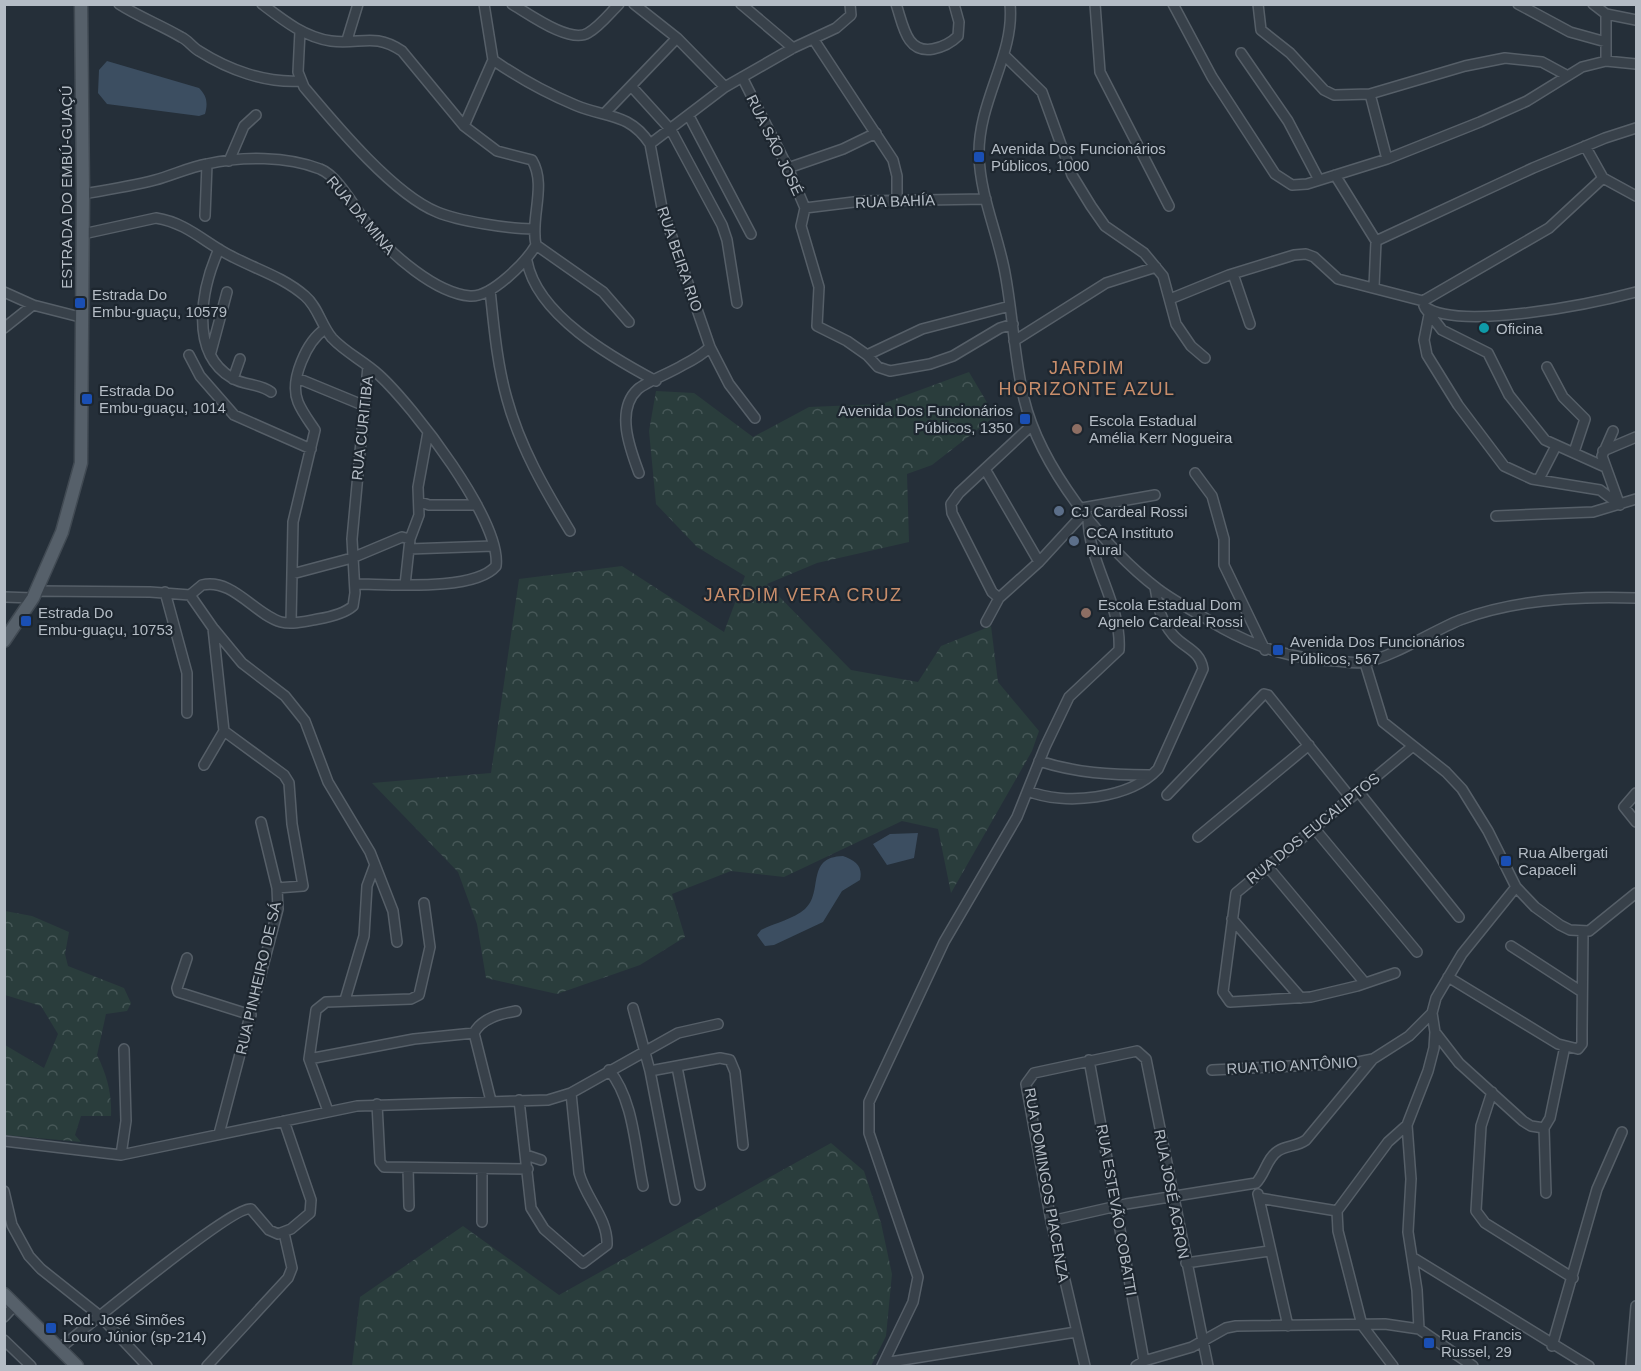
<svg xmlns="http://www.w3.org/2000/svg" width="1641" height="1371" font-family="Helvetica,sans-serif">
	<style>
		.forest { fill: url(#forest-crowns) }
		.water { fill: #3c4e61 }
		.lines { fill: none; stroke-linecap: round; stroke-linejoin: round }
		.minor-casing { stroke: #565f68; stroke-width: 12 }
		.major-casing { stroke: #414a53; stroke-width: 15 }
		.minor { stroke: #38414a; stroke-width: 9 }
		.major { stroke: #56606a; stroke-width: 12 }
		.transit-dot { fill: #1a4fb4; stroke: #1d262f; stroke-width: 2 }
		.culture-dot { fill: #0f9aa8; stroke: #1d262f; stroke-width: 2 }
		.education-dot { fill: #8d6e63; stroke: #1d262f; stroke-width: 2 }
		.service-dot { fill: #5c6f8a; stroke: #1d262f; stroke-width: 2 }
		.labels { text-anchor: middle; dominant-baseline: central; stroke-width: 4.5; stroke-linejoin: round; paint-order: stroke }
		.street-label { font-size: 15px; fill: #b4bcc5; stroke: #1d262f }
		.poi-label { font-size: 15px; fill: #b4bcc5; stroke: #1d262f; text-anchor: start }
		.quarter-label { font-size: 18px; letter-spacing: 1.5px; fill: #c98e6b; stroke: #1d262f }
	</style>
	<defs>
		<pattern id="forest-crowns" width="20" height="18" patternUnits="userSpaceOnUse" patternTransform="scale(1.5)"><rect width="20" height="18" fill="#2a3d3c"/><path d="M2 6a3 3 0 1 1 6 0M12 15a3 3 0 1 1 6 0" fill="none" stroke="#465757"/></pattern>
	</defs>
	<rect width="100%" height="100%" fill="#252f39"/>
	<path class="forest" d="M969,372L995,416L932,465L907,474L909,542L817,563L767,584L851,670L918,682L941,646L991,626L998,682L1039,731L1032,751L951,893L938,829L902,821L784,877L731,871L672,894L685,937L640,965L557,994L486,978L477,924L458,872L372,783L491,773L519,579L622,566L724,632L745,576L697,547L656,504L649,431L656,391L694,393L753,437L809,407L882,404Z
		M5,911L32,916L69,932L65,954L68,966L124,988L131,1003L127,1011L106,1014L97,1055C107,1075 112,1094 111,1116H81L75,1135L81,1142L5,1135V1045L44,1068L58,1034L41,1006L5,995Z
		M831,1143L864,1171L881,1223L892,1274L886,1336L871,1366H352L360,1297L463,1226L559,1295Z"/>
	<path class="water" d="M107,61L199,88C207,96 208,103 205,114L199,116L107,104L98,93L99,70Z
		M918,833L914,858L887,865L873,844L890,834Z
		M843,856C856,861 863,866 860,880L842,891L823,922L774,945L765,946L757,935L761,930C775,923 793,919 805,909C824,892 805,857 843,856Z"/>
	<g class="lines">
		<g class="minor-casing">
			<path id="minor" d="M119,4C139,17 161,25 181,37C188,40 192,47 199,51C229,70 265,83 300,81
				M262,4C283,20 304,37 331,41C360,45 374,32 402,51L464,126L497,151L532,160C547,185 530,218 536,245
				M512,4C529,14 570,44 588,33C600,26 609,14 619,4
				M634,4L677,38L725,87
				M741,4L793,48
				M896,4C903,24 906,54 933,49C943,47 951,43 958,36L959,22L954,4
				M1010,4C1015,55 978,100 979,155C980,196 998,234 1005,273C1013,315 1014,357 1024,399C1040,466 1104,548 1158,589C1178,604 1201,615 1222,628C1260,649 1294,659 1337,661C1346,662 1357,664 1366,662C1392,657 1433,631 1460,620C1515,599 1579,596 1636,598
				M1095,4L1100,72L1169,206
				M1173,4L1212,77L1275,174L1292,185L1307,184L1387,159L1480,122L1527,101L1582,67L1606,61L1636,64
				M1258,4L1261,30L1290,53L1324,90L1334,95L1370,94L1465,66L1505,58L1542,62L1566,75
				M1518,4L1570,32L1606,42
				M1593,4L1606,14V61
				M1606,14L1636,20
				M300,31L298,72L304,87C335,124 393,194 437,212C458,221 510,229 533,229
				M347,40L358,4
				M814,40L893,160L897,176V200
				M1241,53L1288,121L1319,180
				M1004,55L1042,92L1072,175L1091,206L1105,226L1144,253L1163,276L1176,324L1191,346L1205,358
				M493,60C519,78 546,93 575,105C605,118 629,112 650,144L662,208L710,347L729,384L755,418
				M742,77L788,168L805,208L801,226L819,287L817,326L847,341L867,355L878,367L890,371L930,364L953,356L1000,328L1013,324
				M631,86L671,130L722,225L727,240L737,303
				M1370,94L1387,159
				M604,114L677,38
				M689,116L751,234
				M464,126L493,60L484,4
				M650,144L725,87L793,48L836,28L851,15L850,4
				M1585,146L1603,178L1636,196
				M229,161L244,126L256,115
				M788,168L843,149L876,133
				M1335,175L1376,241L1374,287
				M83,194C107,190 132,186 155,180C173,175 190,167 207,164C242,156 287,156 320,169C339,176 357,212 370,228C391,254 435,293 470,296C491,298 526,262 536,245
				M805,208L862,201L986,199
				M205,216L207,164
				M83,234L156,218C188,223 206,244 233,257C258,270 283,277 305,296C318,307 321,325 332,338C346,353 364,361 379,375C412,405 502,521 496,566C474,592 388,584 355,584
				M1376,241L1533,168L1605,138L1636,128
				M536,245L603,292L629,322
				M219,249C202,287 188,352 232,378C245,386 259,383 271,392
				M527,261C537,315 611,357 656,381
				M1233,274L1250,324
				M490,290C494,327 497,364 507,399C520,447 545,490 570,531
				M4,292L33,305L80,317
				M1170,299L1229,275L1294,255L1306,254L1314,257L1338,279L1423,301L1549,228L1603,178
				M1424,306C1458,332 1595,303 1636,292
				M1425,308L1442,330L1488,353L1509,395L1545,440L1605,467
				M1429,315L1424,340L1427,355L1458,405L1504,466L1532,479L1600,490L1620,505
				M4,328L33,305
				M1014,341L1106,283L1156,267
				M211,352L227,292
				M189,355L200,376L234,415L311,449
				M867,355L922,329L1010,306
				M1547,367L1563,397L1585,419L1574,452
				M297,378L365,406
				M233,379L240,359
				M1613,431L1602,456L1619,503
				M1603,451L1636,437
				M985,469L1039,562
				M639,473C630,449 615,410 638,389C646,382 672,372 683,365C693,360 702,355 710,347
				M1195,473L1212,496L1224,539V565L1265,650
				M1539,479L1556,446
				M420,502L429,505H477
				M1082,508L1155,495
				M1496,516L1593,512L1636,499
				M409,549L493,546
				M292,574L352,558L402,537L410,539
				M405,585L410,539L419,515L418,487L428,432
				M37,591L150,592L190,595L213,628L224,731L284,775L289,783L292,824L303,886L277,888
				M165,592L187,673V713
				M190,595L202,585C233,578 254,614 281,622C292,625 307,621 318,619C330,617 344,614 353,606L355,593L352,539L368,366
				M4,597L33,598
				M999,598L992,592L952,513L951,504L959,493L1032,425
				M999,598L1039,562L1085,512
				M986,622L999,598
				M291,623L293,522L315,430C309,421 302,412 298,402C289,380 307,341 325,329
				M214,629L242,663L285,696L305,721L328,782L370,852L393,911L397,942
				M1365,663L1383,722L1446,772L1462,789L1488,831L1516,887L1535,907L1560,925L1570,930L1589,931L1636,893
				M1039,761C1076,773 1111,775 1149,775
				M204,765L224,731
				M1028,791C1064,806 1130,799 1158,769L1203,669C1200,650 1184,648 1173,635C1160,620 1158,606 1155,587
				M1358,791L1459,917
				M1636,793L1624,807L1636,822
				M1167,795L1264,694L1268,695L1350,797
				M1314,828L1417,952
				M1198,837L1309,745
				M1268,867L1365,983
				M1232,919L1301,998
				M1511,946L1582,992
				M187,958L177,988L178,992L251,1015
				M1395,973L1357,986L1311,997L1230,1002L1223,992L1236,893L1413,746
				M1448,977L1558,1044L1578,1049L1582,1044V1030L1583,932
				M345,1000L364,936L367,886L374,867
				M633,1008L650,1071L675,1200
				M1435,1032L1459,1063L1523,1121L1531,1126L1544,1128L1550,1118L1565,1046
				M474,1033L491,1101
				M309,1059L414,1039L474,1033C482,1018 500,1014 516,1011
				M1089,1060L1144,1361
				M677,1067L700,1185
				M609,1070C634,1100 635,1149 643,1186
				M1212,1070L1353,1063L1373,1059
				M650,1071L720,1058L730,1060L735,1072L743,1145
				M1492,1092L1481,1126L1476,1211L1485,1223L1573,1278
				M519,1100L531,1208L544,1229L583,1263L607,1245C608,1218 586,1199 579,1173L571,1093
				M377,1104L380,1162L384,1167L528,1169
				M328,1111L309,1059L316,1010L326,1002L411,999L419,995L430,947L424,903
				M1407,1125L1411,1179L1408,1232L1417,1290L1419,1329
				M1544,1128L1546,1193
				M219,1134L278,909L277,888L261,822
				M4,1141L121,1155L357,1106L548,1100L571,1093L678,1033L718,1024
				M121,1155L126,1121L124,1049
				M526,1155L541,1160
				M408,1168L409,1206
				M482,1170V1222
				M1256,1183C1265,1174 1267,1158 1278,1151C1287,1145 1296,1147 1306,1140L1373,1059L1409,1036L1432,1013
				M4,1191L12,1225L29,1256L41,1269L100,1316L147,1366
				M1258,1194L1288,1326
				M1259,1198L1337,1211L1338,1231L1362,1325L1393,1366
				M1337,1211L1388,1142L1407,1125L1428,1071L1434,1048L1435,1032L1432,1013L1436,998L1462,954L1516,887
				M1051,1221L1126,1204L1256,1183
				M1412,1257L1589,1366
				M1186,1263L1269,1251
				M4,1317L15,1305
				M4,1340L31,1366
				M1552,1346L1597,1189L1622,1132
				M59,1349C83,1330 233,1205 251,1209L269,1230L278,1234L291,1229L310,1213L311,1200L284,1121
				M884,1363L1076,1332
				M207,1366L288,1278L292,1268L284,1233
				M882,1366L913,1302L918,1277L869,1133V1102L944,942L1017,817L1045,747L1069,697L1119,650C1122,604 1088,563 1088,517
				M1085,1366L1051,1221L1026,1084L1034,1073L1137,1051L1146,1059L1208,1366
				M1136,1366L1144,1361L1192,1347L1226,1328L1236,1326L1385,1324L1419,1329L1473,1366
				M1631,1366L1636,1306"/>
		</g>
		<g class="major-casing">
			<path id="major" d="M4,641L33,598L62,532L81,463L83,194L81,4
				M4,1294L77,1366"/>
		</g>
		<use href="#minor" class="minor"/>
		<use href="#major" class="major"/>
	</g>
	<g class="transit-dot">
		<rect x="973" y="151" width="12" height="12" rx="3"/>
		<rect x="74" y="297" width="12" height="12" rx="3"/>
		<rect x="81" y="393" width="12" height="12" rx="3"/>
		<rect x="1019" y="413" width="12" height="12" rx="3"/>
		<rect x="20" y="615" width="12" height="12" rx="3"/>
		<rect x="1272" y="644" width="12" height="12" rx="3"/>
		<rect x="1500" y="855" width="12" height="12" rx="3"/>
		<rect x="45" y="1322" width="12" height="12" rx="3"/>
		<rect x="1423" y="1337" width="12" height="12" rx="3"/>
	</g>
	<circle class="culture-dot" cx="1484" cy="328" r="6"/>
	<g class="education-dot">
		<circle cx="1077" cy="429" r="6"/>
		<circle cx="1086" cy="613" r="6"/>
	</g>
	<g class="service-dot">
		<circle cx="1059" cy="511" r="6"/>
		<circle cx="1074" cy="541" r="6"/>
	</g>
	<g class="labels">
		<g class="street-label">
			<text transform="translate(775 145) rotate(64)">RUA SÃO JOSÉ</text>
			<text transform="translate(66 187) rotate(-90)">ESTRADA DO EMBÚ-GUAÇÚ</text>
			<text transform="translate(895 201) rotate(-2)">RUA BAHÍA</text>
			<text transform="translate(361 215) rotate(50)">RUA DA MINA</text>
			<text transform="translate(680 259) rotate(71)">RUA BEIRA RIO</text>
			<text transform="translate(362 428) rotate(-84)">RUA CURITIBA</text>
			<text transform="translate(1313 828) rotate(-39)">RUA DOS EUCALIPTOS</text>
			<text transform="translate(258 978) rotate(-77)">RUA PINHEIRO DE SÁ</text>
			<text transform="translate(1292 1065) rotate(-3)">RUA TIO ANTÔNIO</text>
			<text transform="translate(1047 1185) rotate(80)">RUA DOMINGOS PIACENZA</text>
			<text transform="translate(1172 1194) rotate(79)">RUA JOSÉ ACRON</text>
			<text transform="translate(1117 1210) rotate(80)">RUA ESTEVÃO COBATTI</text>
		</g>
		<g class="poi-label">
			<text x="991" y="148">Avenida Dos Funcionários<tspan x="991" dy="17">Públicos, 1000</tspan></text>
			<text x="92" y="294">Estrada Do<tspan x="92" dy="17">Embu-guaçu, 10579</tspan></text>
			<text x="1496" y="328">Oficina</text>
			<text x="99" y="390">Estrada Do<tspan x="99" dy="17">Embu-guaçu, 1014</tspan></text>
			<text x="1013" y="410" text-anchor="end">Avenida Dos Funcionários<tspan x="1013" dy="17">Públicos, 1350</tspan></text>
			<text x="1089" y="420">Escola Estadual<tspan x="1089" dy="17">Amélia Kerr Nogueira</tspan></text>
			<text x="1071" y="511">CJ Cardeal Rossi</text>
			<text x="1086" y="532">CCA Instituto<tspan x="1086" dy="17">Rural</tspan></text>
			<text x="1098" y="604">Escola Estadual Dom<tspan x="1098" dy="17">Agnelo Cardeal Rossi</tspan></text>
			<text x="38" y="612">Estrada Do<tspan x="38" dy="17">Embu-guaçu, 10753</tspan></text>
			<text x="1290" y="641">Avenida Dos Funcionários<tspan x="1290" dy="17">Públicos, 567</tspan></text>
			<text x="1518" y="852">Rua Albergati<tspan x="1518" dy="17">Capaceli</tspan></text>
			<text x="63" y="1319">Rod. José Simões<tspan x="63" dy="17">Louro Júnior (sp-214)</tspan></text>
			<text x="1441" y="1334">Rua Francis<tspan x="1441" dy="17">Russel, 29</tspan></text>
		</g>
		<g class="quarter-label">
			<text x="1087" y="368">JARDIM<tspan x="1087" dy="21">HORIZONTE AZUL</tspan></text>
			<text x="803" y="595">JARDIM VERA CRUZ</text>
		</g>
	</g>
	<rect width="1641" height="1371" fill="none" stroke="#b4bcc5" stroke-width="12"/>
</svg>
